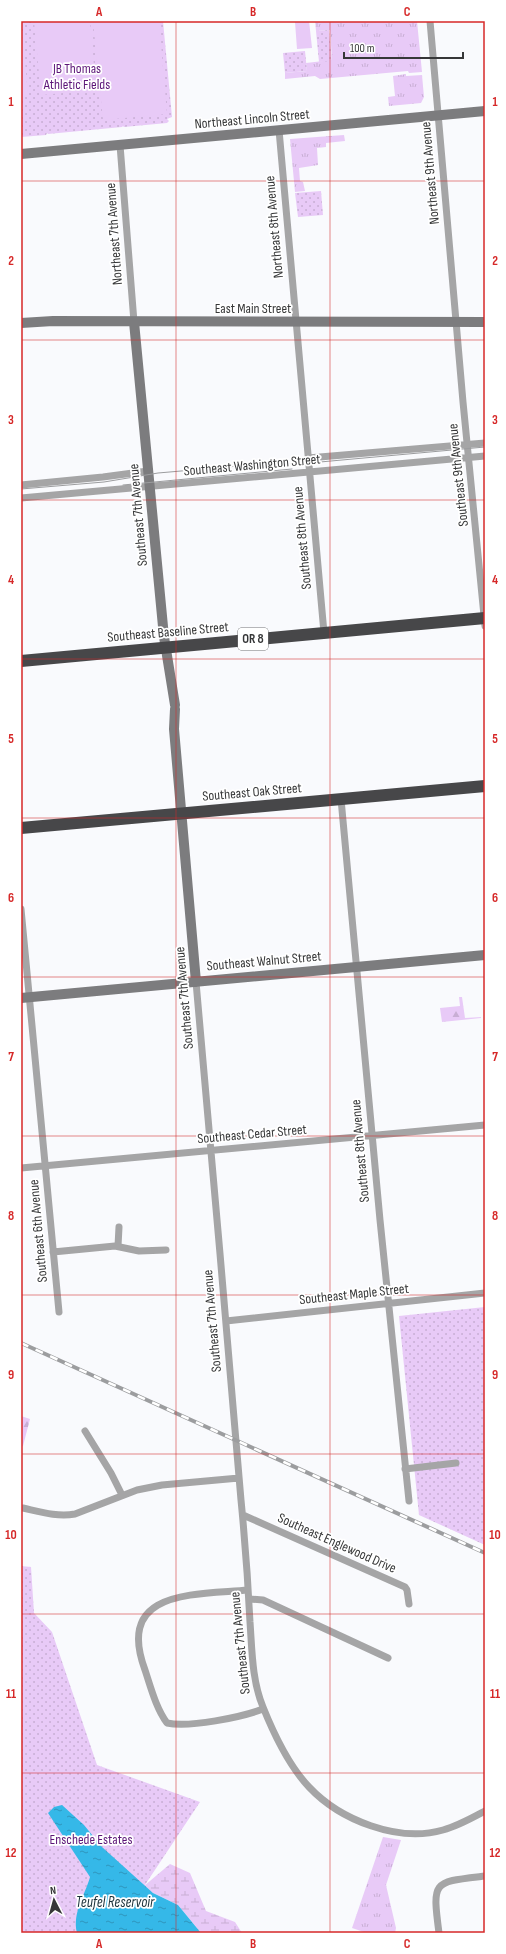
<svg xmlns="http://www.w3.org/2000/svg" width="506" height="1954" font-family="'Sofia Sans Condensed',sans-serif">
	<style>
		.grass { fill: url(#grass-tufts) }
		.forest { fill: url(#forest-firs) }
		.wetland { fill: url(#wetland-marsh) }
		.park { fill: url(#park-dots) }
		.pitch { fill: #e8caf7 }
		.water { fill: url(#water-ripples) }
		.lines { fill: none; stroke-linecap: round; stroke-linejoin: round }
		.street { stroke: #a5a5a6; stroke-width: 7 }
		.secondary { stroke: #7c7c7e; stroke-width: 10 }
		.highway { stroke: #474749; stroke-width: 12 }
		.tram { stroke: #9c9d9f; stroke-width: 1 }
		.rail-casing { stroke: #9c9d9f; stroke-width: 4 }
		.rail { stroke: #fff; stroke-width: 2.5; stroke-dasharray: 8; stroke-linecap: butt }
		.grid { fill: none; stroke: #d62828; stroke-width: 1; stroke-opacity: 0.55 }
		.labels { text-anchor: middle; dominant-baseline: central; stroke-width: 3.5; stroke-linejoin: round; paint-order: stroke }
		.shield { fill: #fff; stroke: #727374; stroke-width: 1 }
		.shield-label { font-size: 13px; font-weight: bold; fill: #363738 }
		.park-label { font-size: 14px; fill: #5c1678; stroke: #fff }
		.street-label { font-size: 14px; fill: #363738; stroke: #fff }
		.water-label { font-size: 15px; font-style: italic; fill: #1a3039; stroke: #fff }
		.neatline { fill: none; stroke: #d62828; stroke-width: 1.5 }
		.grid-label { font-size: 13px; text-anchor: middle; font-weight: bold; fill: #d62828 }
	</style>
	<defs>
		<pattern id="grass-tufts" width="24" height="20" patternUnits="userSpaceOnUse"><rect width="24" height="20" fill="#e8caf7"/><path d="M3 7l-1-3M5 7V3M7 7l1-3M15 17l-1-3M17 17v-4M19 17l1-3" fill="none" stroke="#c8aed4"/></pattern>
		<pattern id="forest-firs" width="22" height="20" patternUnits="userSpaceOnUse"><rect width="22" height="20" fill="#e8caf7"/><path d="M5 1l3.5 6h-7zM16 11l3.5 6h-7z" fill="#c8aed4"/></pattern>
		<pattern id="wetland-marsh" width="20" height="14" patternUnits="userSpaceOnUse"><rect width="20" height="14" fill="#e8caf7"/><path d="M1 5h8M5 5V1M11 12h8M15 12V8" fill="none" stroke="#c8aed4"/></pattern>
		<pattern id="park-dots" width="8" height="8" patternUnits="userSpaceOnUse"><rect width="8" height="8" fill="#e8caf7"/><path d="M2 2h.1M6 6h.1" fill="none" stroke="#c8aed4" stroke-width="1.8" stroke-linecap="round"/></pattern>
		<pattern id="water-ripples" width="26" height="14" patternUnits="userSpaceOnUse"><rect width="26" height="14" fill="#35b8e8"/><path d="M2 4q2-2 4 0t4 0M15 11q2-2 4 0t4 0" fill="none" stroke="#2e96bd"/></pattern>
	</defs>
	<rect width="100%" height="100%" fill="#f9fafd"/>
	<path class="grass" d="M315,21H417L422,72L409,73L408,71L320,79L315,76L285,79V73L307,71L306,63L332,60L330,30L316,31Z
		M406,74V76L422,75L424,97L421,103L389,106L388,97L395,96L393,76Z
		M344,135L345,141L326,143V147L317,148L318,165L299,168L300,181L303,182L305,191L295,192L290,139Z
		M383,1837L401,1840L386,1885L396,1928L395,1933H367L352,1928Z"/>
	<path class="forest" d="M459,997H462L465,1018L481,1017V1018L442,1022L440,1008L460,1006Z
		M21,1416L30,1419L23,1446L21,1447Z"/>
	<path class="wetland" d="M170,1864L190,1873L206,1911L235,1922L242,1933H201L178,1905L153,1893L144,1886Z"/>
	<path class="park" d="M21,21H163L172,117L167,119L169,121L167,123L124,127L123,126L122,127L48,134L47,133L46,135L21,137Z
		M329,30L332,61L319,62L316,31Z
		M305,51L307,71L285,73L283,53Z
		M321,191L323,215L298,217L295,193Z
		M485,1307V1545L419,1515L399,1316Z
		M21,1566L31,1567L34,1613L52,1632L97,1765L200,1802L135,1900L161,1933H21Z"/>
	<path class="pitch" d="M21,21L28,94L21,95Z
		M34,21H90L96,90L41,95Z
		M93,21H159L167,114L103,120Z
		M309,21L312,48L297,49L295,22Z"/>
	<path class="water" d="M62,1805L84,1825L102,1847L153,1893L178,1905L201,1933H77C72,1913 85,1895 90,1877L48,1813L54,1807Z"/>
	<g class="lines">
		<path class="street" d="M430,21L463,402L485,626
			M279,130L324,633
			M120,145L134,322
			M308,458L485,443
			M21,485L103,477L148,471
			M21,498L485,456
			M341,799L380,1220L409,1501
			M21,909L59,1312
			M196,982C211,1155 227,1327 241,1500C245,1541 248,1581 250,1622C252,1650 252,1681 263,1707C273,1732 290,1767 309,1787C340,1820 398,1843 443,1830C458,1826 472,1818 485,1811
			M21,1168L485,1125
			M118,1246L119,1227
			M53,1252L115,1246L139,1251L166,1250
			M226,1321L485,1293
			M85,1431L111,1473L122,1495
			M405,1469L456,1463
			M23,1508C41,1512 57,1517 75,1514L137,1490L162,1485L239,1478
			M243,1515L405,1587L407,1590L409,1604
			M248,1590C195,1595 115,1589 145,1670C151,1688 156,1708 167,1723C189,1728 242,1717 263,1709
			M249,1599L263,1600L388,1658
			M439,1933C432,1880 433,1882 485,1876"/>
		<path class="secondary" d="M21,154L485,111
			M134,322L164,637L175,705
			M21,323L53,321L485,322
			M175,709L174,729L196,982
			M21,998L485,955"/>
		<path class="highway" d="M21,661L485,618
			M21,828L485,786"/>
		<path class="tram" d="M123,485L292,469
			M21,489L104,482L158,473L250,465L309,463L485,447"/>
		<g class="rail-casing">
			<path id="rail" d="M21,1343L485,1553"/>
		</g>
		<use href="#rail" class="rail"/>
	</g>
	<path class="grid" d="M176,21V1933M330,21V1933M21,181H485M21,340H485M21,500H485M21,659H485M21,818H485M21,977H485M21,1136H485M21,1295H485M21,1454H485M21,1614H485M21,1773H485"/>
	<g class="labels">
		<rect class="shield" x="238" y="628" width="30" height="22" rx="3"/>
		<g class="shield-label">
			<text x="253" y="639">OR 8</text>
		</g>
		<g class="park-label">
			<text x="77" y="68">JB Thomas<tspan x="77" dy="16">Athletic Fields</tspan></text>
			<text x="91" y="1839">Enschede Estates</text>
		</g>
		<g class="street-label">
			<text transform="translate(252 119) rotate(-5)">Northeast Lincoln Street</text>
			<text transform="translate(430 173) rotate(-95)">Northeast 9th Avenue</text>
			<text transform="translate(274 227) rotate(-95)">Northeast 8th Avenue</text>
			<text transform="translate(114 234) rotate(-94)">Northeast 7th Avenue</text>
			<text x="253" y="308">East Main Street</text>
			<text transform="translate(252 465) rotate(-5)">Southeast Washington Street</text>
			<text transform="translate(458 475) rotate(-96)">Southeast 9th Avenue</text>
			<text transform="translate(138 515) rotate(-95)">Southeast 7th Avenue</text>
			<text transform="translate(302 538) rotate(-95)">Southeast 8th Avenue</text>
			<text transform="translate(168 632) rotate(-5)">Southeast Baseline Street</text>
			<text transform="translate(252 792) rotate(-5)">Southeast Oak Street</text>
			<text transform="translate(264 961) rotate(-5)">Southeast Walnut Street</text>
			<text transform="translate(184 998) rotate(-95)">Southeast 7th Avenue</text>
			<text transform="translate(252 1134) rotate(-5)">Southeast Cedar Street</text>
			<text transform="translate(360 1151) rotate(-95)">Southeast 8th Avenue</text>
			<text transform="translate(38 1231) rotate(-95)">Southeast 6th Avenue</text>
			<text transform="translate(354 1294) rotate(-6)">Southeast Maple Street</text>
			<text transform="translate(212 1321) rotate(-95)">Southeast 7th Avenue</text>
			<text transform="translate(337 1543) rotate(24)">Southeast Englewood Drive</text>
			<text transform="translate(240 1643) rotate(-96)">Southeast 7th Avenue</text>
		</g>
		<g class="water-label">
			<text x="115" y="1902">Teufel Reservoir</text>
		</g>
	</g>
	<rect width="506" height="1954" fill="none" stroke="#ffffff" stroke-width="44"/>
	<g transform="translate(54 1900) rotate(354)" stroke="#ffffff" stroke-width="3" paint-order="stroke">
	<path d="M0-3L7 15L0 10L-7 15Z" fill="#363738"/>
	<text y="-6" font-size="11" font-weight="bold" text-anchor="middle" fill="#363738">N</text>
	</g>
	<path d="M344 52v6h119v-6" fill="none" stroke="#363738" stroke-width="2"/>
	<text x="350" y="52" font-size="12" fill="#363738" stroke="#ffffff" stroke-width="3" paint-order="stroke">100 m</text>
	<rect x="22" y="22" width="462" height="1910" class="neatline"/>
	<g class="grid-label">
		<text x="99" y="16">A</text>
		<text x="253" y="16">B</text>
		<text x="407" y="16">C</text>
		<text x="11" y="106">1</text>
		<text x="495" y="106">1</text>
		<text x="11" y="265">2</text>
		<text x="495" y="265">2</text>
		<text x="11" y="424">3</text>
		<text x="495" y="424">3</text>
		<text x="11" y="584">4</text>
		<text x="495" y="584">4</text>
		<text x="11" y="743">5</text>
		<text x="495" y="743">5</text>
		<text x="11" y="902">6</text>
		<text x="495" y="902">6</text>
		<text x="11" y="1061">7</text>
		<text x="495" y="1061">7</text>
		<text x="11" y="1220">8</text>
		<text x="495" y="1220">8</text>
		<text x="11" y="1379">9</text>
		<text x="495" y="1379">9</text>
		<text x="11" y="1539">10</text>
		<text x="495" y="1539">10</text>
		<text x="11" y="1698">11</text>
		<text x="495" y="1698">11</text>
		<text x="11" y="1857">12</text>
		<text x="495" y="1857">12</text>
		<text x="99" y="1948">A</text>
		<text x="253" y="1948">B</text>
		<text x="407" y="1948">C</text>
	</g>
</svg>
